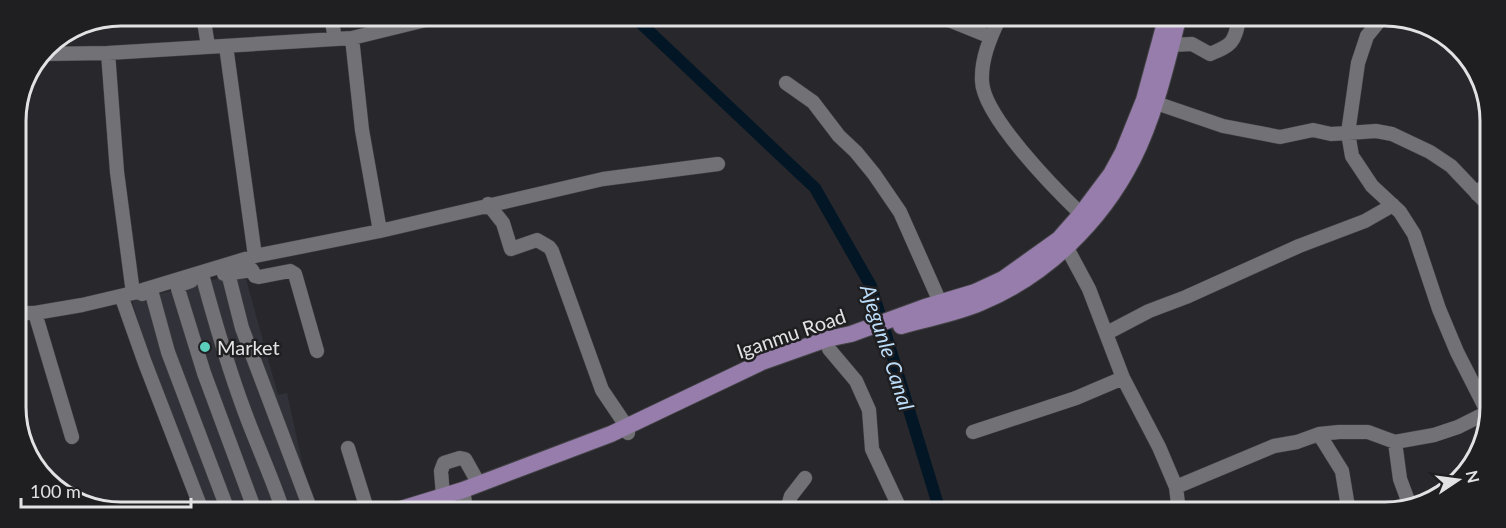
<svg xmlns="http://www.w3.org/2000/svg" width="1506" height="528" font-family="Lato,sans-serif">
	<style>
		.built { fill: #31313a }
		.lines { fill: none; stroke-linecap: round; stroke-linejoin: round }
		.canal { stroke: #031625; stroke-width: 12 }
		.minor-casing { stroke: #434346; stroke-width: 15 }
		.major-casing { stroke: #434346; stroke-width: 18 }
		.minor { stroke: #727276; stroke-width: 14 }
		.major { stroke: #967dab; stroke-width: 16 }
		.poi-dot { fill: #5bcebc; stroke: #1f1f22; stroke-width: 2 }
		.labels { text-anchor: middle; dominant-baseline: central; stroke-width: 5; stroke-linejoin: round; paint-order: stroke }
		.street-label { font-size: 20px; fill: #e2e1e4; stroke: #1f1f22 }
		.poi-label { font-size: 20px; fill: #e2e1e4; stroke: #1f1f22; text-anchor: start }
		.water-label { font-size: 21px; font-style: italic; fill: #bddefb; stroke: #1f1f22 }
		.rim { fill: none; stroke: #e2e1e4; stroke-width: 3 }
	</style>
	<rect width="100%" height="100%" fill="#28282c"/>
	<path class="built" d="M244,272L278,395L287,393L312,508H197L132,301Z"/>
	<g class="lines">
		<path class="canal" d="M634,17L815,188L871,286L940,511"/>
		<g class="minor-casing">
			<path id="minor" d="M203,15L208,46
				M331,16L335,39
				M944,18L991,37
				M999,19C990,38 981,59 982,81C983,116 1055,189 1081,214
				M1380,20L1367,36L1358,63L1348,133L1376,131L1392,134L1430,152L1451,166L1489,206
				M352,38L362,130L380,231
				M1162,42L1171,45L1192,44L1210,54C1232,45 1234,43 1239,20
				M226,46L255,256
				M108,53L117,172L133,293
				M41,54L108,53L352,38L442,16
				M786,83L813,102L839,136L856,152L874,174L900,212L940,302
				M1156,103L1223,126L1280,137L1313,130L1331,134L1348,133L1352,156L1372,186L1400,212L1414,234L1439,309L1457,352L1486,409
				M1477,194L1489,181
				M488,204L503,223L511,249L537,240L549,247L552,251L602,390L627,427L628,433
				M1067,248L1089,289L1123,378L1159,447L1176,487L1179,512
				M228,273L242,328L310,508
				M224,274L252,270L255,276L259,277L290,271L295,274L317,351
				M203,278C215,322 228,367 244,410C256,443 271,475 282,508
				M191,281L180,285L178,289L204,373L254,508
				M142,294L151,290L168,352L227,508
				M123,301L145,363L201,508
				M16,313H35L82,305L133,293L255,256L380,231L603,179L718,164
				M35,313L72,437
				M1107,333L1149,311L1186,297L1299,246L1365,221L1393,205
				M829,349L856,381L869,410L872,449L901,511
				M973,432L1076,398L1123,378
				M1319,434L1342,471L1349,513
				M1395,442L1400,479L1410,506
				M348,448L367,509
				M1176,487L1274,446L1297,442L1319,434L1339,432H1368L1395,442L1434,435L1458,427L1486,413
				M463,490L466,509
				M443,496L441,471L444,463L460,458L465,459L479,484
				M787,510L791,496L805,478"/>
		</g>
		<g class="major-casing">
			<path id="major" d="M901,326C928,318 955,314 980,303C1046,276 1101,222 1133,159C1155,115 1166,66 1178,19
				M401,509L463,490L611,434L762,362L827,339L851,334L925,307L975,292L1003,279L1059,239L1081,214L1111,174L1123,152L1144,100L1166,19"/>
		</g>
		<use href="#minor" class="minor"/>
		<use href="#major" class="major"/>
	</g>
	<circle class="poi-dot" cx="205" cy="347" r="6"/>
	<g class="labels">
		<g class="street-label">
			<text transform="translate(791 333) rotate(-19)">Iganmu Road</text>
		</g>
		<g class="poi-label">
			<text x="217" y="347">Market</text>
		</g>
		<g class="water-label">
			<text transform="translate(888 347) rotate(72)">Ajegunle Canal</text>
		</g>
	</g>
	<path d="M0 0H1506V528H0ZM121 26H1385A95 95 0 0 1 1480 121V407A95 95 0 0 1 1385 502H121A95 95 0 0 1 26 407V121A95 95 0 0 1 121 26Z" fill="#1f1f22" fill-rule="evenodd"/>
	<path class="rim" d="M121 26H1385A95 95 0 0 1 1480 121V407A95 95 0 0 1 1385 502H121A95 95 0 0 1 26 407V121A95 95 0 0 1 121 26Z"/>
	<g transform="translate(1458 480) rotate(77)" stroke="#1f1f22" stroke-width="4.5" paint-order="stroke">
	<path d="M0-4.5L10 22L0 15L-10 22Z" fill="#e2e1e4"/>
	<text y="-9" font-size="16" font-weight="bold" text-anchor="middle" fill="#e2e1e4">N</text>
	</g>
	<path d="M21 498v9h170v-9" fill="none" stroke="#e2e1e4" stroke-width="3"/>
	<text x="30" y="498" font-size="18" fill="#e2e1e4" stroke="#1f1f22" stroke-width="4.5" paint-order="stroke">100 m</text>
</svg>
